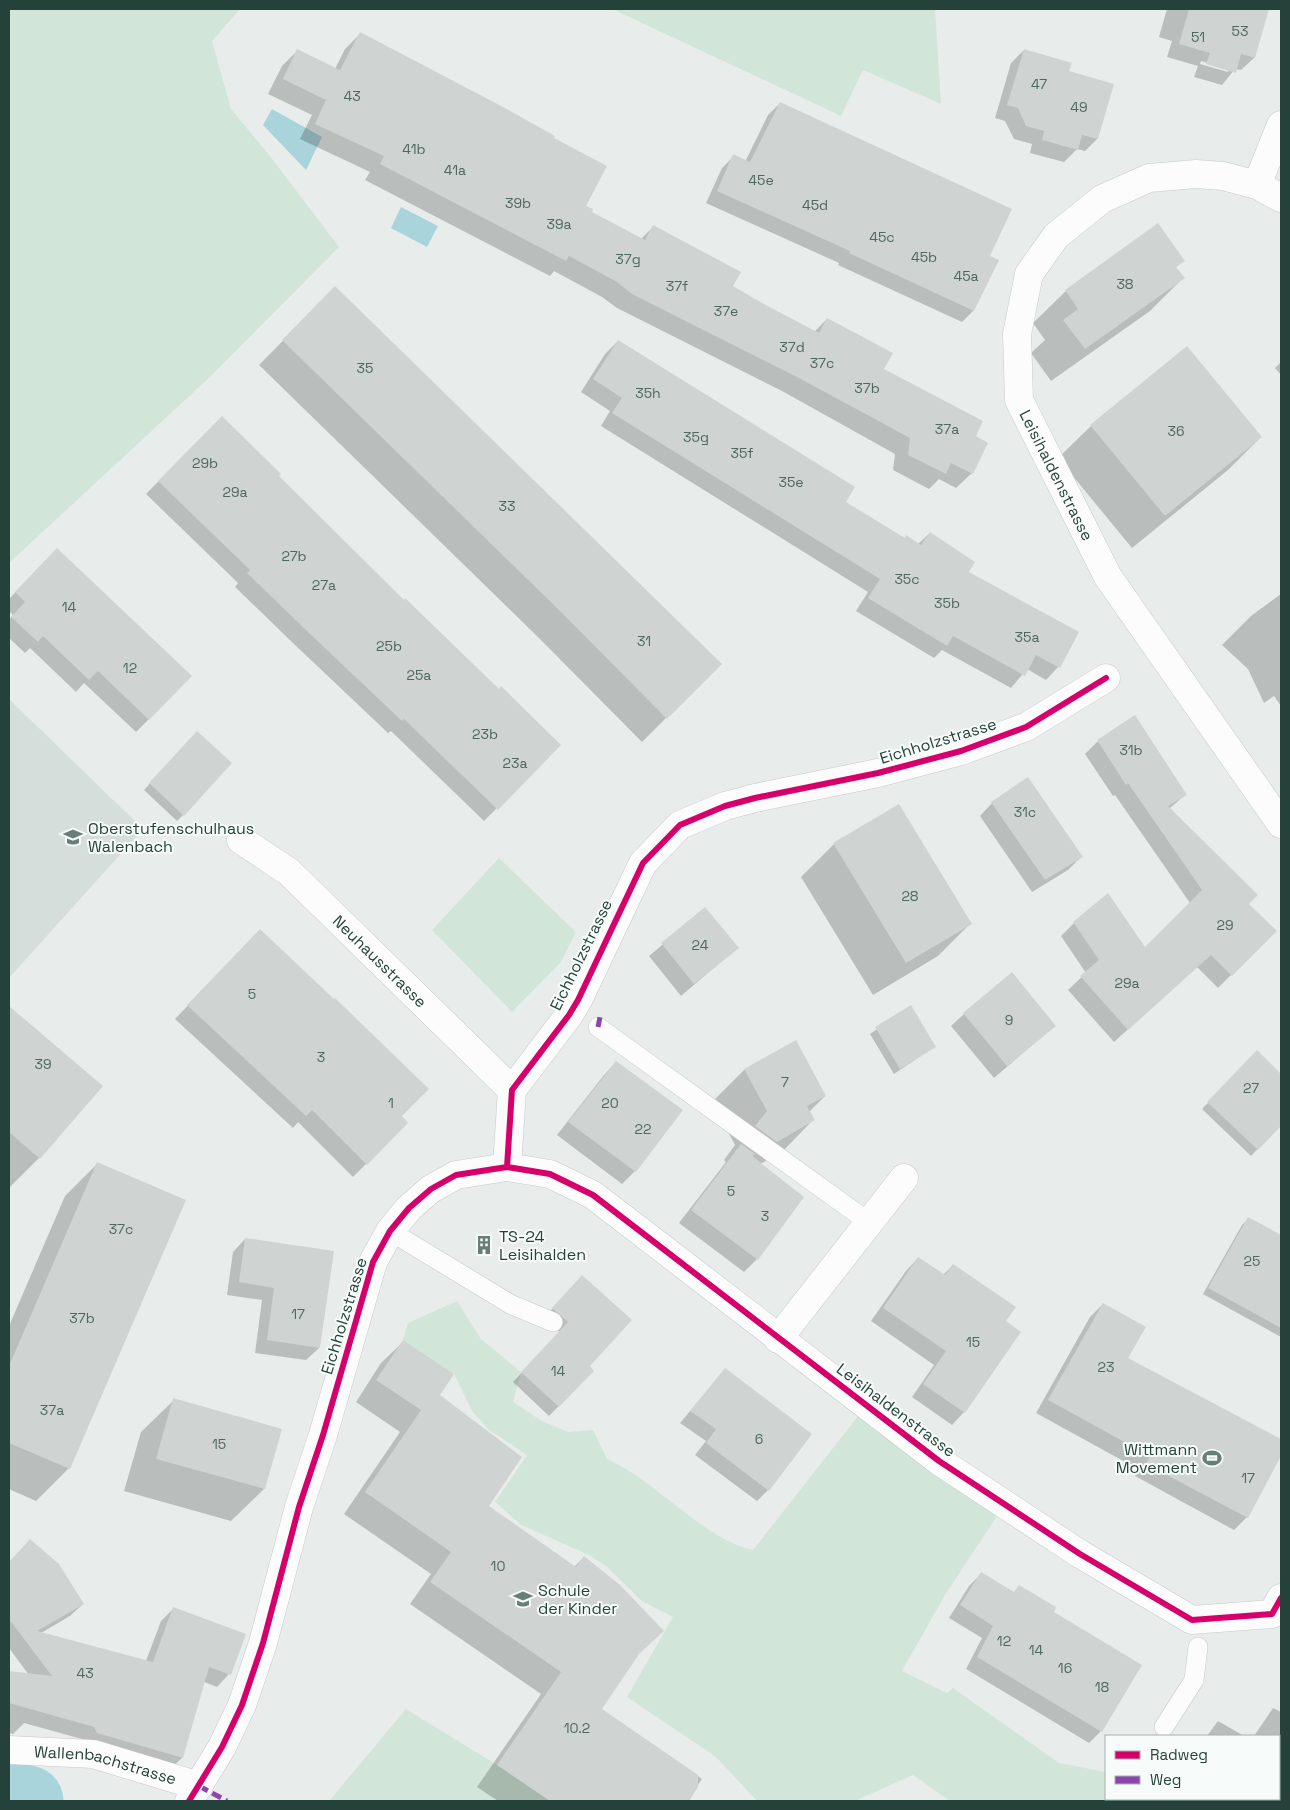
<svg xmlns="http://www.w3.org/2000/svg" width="1290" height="1810" font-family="'Space Grotesk',sans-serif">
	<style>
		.built { fill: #d6dedb }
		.green { fill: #d1e6d8 }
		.water { fill: #a9d4db }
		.shadow { fill: #0003; fill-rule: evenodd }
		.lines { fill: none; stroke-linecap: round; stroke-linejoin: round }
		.river { stroke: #a9d4db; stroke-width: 71 }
		.building { fill: #cfd4d2 }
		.service-casing { stroke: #c5cac8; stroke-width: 20 }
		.minor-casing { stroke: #c5cac8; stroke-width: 29 }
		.service { stroke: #fcfcfc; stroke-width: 19 }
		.minor { stroke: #fcfcfc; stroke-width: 28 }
		.quiet { stroke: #8e44ad; stroke-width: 5; stroke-dasharray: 10 5; stroke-linecap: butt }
		.cycleway-casing { stroke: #f7fbf9; stroke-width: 9 }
		.cycleway { stroke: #d6006c; stroke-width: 6 }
		.labels { text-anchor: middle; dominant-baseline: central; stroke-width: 4; stroke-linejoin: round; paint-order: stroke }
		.number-label { font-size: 14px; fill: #506761 }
		.street-label { font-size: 16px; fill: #24423a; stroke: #f7fbf9 }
		.poi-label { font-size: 16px; fill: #24423a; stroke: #f7fbf9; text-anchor: start }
	</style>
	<rect width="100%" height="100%" fill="#e8edeb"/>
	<path class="built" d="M9,699L143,829L9,978Z"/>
	<path class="green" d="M9,9H240L212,41L231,109L270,156L339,247L210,377L9,563Z
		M612,9H935L941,104L863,70L841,116Z
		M499,858L576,932L561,962L512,1012L432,930Z
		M457,1301L481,1339L521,1372L513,1402L542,1421L568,1432L593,1430L607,1459C656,1480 704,1540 753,1550L866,1406L1005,1504L945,1595L902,1671L947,1693L953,1688L1059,1763L1106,1772V1799H1142L1141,1801H950L913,1775L855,1801H757L716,1757L627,1697L673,1617L643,1602L606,1566L587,1554L521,1525L495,1502L527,1455L489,1430L472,1411L454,1374L403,1340L408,1323Z
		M406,1709L497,1765L550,1801H329Z"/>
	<path class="water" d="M272,109L322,137L306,170L263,125Z
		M401,207L438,226L427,247L391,228Z"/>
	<path class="shadow" d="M1167,9H1268L1254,58L1241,70L1235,69L1222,85L1194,77L1198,66L1167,57L1172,41L1159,37ZM1201,61L1228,69V72L1200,64Z
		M360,34L590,212L641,239L654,226L731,287L814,332L827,319L883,369L974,436L972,473L956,488L939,479L929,489L893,470L895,454L782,391L617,308L602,297L554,271L550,276L365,180L370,172L300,139L312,115L268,94L282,66L297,51L335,69L345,49Z
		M1024,50L1067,72L1097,139L1085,151L1077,149L1064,162L1030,153L1032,144L1014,139L1005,121L995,118L1011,63Z
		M780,103L988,257L973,311L962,322L838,265L839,263L706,203L722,168L734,156L745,162L768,115Z
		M1183,260L1175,268L1183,278L1150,311L1051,381L1031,353L1045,340L1033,323L1066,291Z
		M335,288L720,664L642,742L538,637L259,365Z
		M618,341L844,502L904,539L918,544L930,533L967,572L1078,632L1058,667L1046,680L1027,669L1011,688L942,650L934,658L856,611L868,592L601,426L610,411L581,392L605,354Z
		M1281,362V375L1275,368Z
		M222,417L277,476L404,601L559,745L484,821L391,731L388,733L294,644L235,587L238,583L146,494Z
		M1091,426L1261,437L1228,470L1132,548L1058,458Z
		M44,562L149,719L136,732L84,683L76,692L30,648L25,653L9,638V620L13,615L9,611V599Z
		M1281,594V706L1274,696L1264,703L1248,669L1222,645L1251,616Z
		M191,738L183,815L177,821L144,790Z
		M1098,741L1185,795L1169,809L1248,904L1275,931L1218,988L1197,967L1114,1042L1068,990L1086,973L1061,936L1074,923L1144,949L1190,903L1115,795L1113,796L1085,754Z
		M992,803L1081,857L1068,870L1032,892L980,816Z
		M834,844L971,923L938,956L873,995L801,877Z
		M705,909L737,948L681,996L649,956Z
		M248,943L407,1123L353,1177L298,1122L293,1128L175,1019Z
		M910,1007L934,1047L894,1074L870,1034Z
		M16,1014L101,1086L39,1158L9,1188V1021Z
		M964,1014L1054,1026L994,1078L951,1026Z
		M795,1042L825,1096L809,1112L813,1120L781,1153L760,1164L757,1259L744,1272L679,1223L726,1162L724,1160L735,1145L712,1102L744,1070Z
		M1257,1052L1281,1076V1124L1251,1156L1202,1109Z
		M616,1062L681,1110L635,1171L622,1184L557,1135L604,1075Z
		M97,1164L69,1468L36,1501L9,1489V1326L65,1196Z
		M1248,1219L1281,1237V1337L1203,1294L1242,1225Z
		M245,1239L319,1348L306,1360L255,1353L262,1300L227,1295L233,1252Z
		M918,1258L943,1275L953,1265L1004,1321L964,1412L952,1425L912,1397L934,1365L871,1321L906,1271Z
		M573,1286L588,1366L593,1371L549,1416L513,1382L560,1332L544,1318Z
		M1103,1304L1127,1359L1281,1440V1453L1247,1517L1234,1530L1135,1476L1138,1469L1036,1413L1090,1317Z
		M403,1342L438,1395L487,1506L574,1567L584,1557L635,1658L601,1709L702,1779L687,1801H498L477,1787L541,1694L410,1604L431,1574L344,1514L400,1432L356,1402L381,1363Z
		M725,1370L768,1490L757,1501L695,1455L706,1441L680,1423Z
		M174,1400L264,1489L231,1521L124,1491L141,1432Z
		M18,1553L83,1604L70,1616L41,1633L146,1661L161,1621L173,1609L229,1674L217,1687L204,1682L182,1758L169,1770L84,1745L82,1739L24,1723L13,1734L9,1733V1672L29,1675L9,1648V1563Z
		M981,1574L1013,1593L1019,1587L1052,1612L1101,1731L1089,1743L966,1669L982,1638L949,1618L969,1586Z
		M1273,1708L1281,1712V1801L1277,1799H1279V1736H1254Z
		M1218,1721L1244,1736H1207Z
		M1204,1799H1216L1213,1801Z"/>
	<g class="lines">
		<path class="river" d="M9,1798L28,1801"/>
	</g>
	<path class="building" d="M1189,9H1269L1255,58L1241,54L1236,73L1206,64L1210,53L1179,44Z
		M360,32L505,108L555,136L554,138L607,166L586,206L593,209L592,212L645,240L653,225L741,272L733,286L762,303L819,333L827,318L893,353L884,369L983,421L976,436L988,443L973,474L951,463L946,474L908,455L910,438L797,377L632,294L617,282L569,256L566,261L380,164L384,156L315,124L326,100L283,79L297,49L340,70Z
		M1024,49L1072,63L1069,71L1114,84L1098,139L1082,135L1078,150L1042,140L1044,131L1026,126L1018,108L1007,105Z
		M780,102L1012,209L990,256L999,260L974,311L849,253L850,251L717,191L733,154L750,162Z
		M1158,223L1185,261L1176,267L1185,278L1085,349L1063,320L1078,309L1065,290Z
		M335,286L722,664L667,719L562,613L282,340Z
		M618,340L855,487L846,502L905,538L906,535L921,545L930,532L975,562L969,572L1079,632L1060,668L1036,655L1025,676L953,636L947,646L868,598L880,579L612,413L622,398L593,379Z
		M1187,346L1262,437L1165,516L1090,425Z
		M222,416L281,474L279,476L404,600L405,598L499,689L501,686L561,745L498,810L404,719L402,721L307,631L247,573L250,570L158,481Z
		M57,548L192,676L149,720L98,671L89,680L43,636L38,642L11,617L25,602L15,592Z
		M1135,715L1187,795L1168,806L1258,895L1249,904L1277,931L1232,976L1211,955L1128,1030L1080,976L1099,960L1073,922L1108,893L1145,947L1202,890L1128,783L1126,785L1097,740Z
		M197,731L232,763L184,816L149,783Z
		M1028,777L1083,857L1045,880L991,802Z
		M899,804L972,924L906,963L833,843Z
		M705,907L739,948L694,984L661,943Z
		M260,929L334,999L335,998L429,1089L402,1116L408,1123L367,1165L312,1110L306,1116L187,1005Z
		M1012,972L1056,1026L1007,1066L963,1013Z
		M911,1005L936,1047L900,1069L875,1027Z
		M9,1006L103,1086L40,1159L9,1132Z
		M796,1040L826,1096L807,1106L815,1120L777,1142L755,1126L767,1111L744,1069Z
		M1257,1050L1281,1074V1126L1258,1150L1207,1102Z
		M616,1061L683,1110L636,1172L568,1122Z
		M741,1144L755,1154L752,1156L804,1197L758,1260L691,1210Z
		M97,1162L186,1200L70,1469L9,1443V1366Z
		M1248,1217L1281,1235V1328L1208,1288Z
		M245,1238L334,1251L320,1348L267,1340L274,1288L239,1282Z
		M918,1257L945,1275L953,1264L1016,1307L1006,1321L1021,1332L965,1413L923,1384L946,1351L883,1308Z
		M582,1275L632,1320L590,1366L594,1371L559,1407L521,1372L568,1322L552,1308Z
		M1103,1303L1146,1327L1128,1358L1281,1439V1456L1248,1518L1146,1464L1150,1456L1048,1400Z
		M403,1340L454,1374L440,1395L522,1457L489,1506L576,1567L584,1556L620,1585L664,1631L639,1654L602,1709L698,1775V1787L689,1801H550L497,1765L561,1672L430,1582L451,1552L365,1492L421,1410L376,1380Z
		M725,1368L812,1434L769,1491L706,1443L716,1429L690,1411Z
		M173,1398L282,1429L265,1489L156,1459Z
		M30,1539L59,1564L84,1604L37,1631L153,1662L173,1607L246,1634L231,1675L209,1667L183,1758L97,1733L94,1727L9,1703V1671L52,1676L9,1619V1562Z
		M981,1572L1014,1592L1019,1585L1056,1607L1054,1612L1142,1665L1102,1732L977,1657L993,1626L960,1605Z"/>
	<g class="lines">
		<g class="service-casing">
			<path id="service" d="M598,1027L870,1223
				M390,1231L510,1304L553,1322
				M1164,1727L1194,1680L1198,1647"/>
		</g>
		<g class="minor-casing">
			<g id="minor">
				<path d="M1257,185L1281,125"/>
				<path id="s1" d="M1281,198L1257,185L1223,176L1196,174L1149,178L1102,199L1056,236L1029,274L1017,334L1019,400L1108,577L1281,824"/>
				<path id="s2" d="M241,840L289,872L512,1090"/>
				<path d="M507,1167L550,1174L593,1195L939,1461L1080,1554L1192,1620L1272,1614L1281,1598"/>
				<path d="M778,1339L904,1178"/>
				<path id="s3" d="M9,1750L93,1754L199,1786"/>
				<path d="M189,1801L222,1747L242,1705L263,1643L299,1507L323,1435L373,1262L390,1231L409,1208L431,1189L456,1175L507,1167L512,1090L569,1015L578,1000L643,863L680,825L725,806L755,798L878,773L961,751L1026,727L1106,678"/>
			</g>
		</g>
		<use href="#service" class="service"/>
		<use href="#minor" class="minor"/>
		<path class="quiet" d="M598,1027L600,1017
			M199,1786L227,1801"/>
		<g class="cycleway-casing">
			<path id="cycleway" d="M507,1167L550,1174L593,1195L939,1461L1080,1554L1192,1620L1272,1614L1281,1598
				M189,1801L222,1747L242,1705L263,1643L299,1507L323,1435L373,1262L390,1231L409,1208L431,1189L456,1175L507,1167L512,1090L569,1015L578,1000L643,863L680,825L725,806L755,798L878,773L961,751L1026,727L1106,678"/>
		</g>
		<use href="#cycleway" class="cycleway"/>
	</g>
	<defs>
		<g id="school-bare" transform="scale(1.5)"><path d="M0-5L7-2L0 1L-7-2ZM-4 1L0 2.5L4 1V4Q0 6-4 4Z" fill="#697e78" stroke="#f7fbf9" stroke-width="2.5" paint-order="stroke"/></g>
		<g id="building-bare" transform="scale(1.5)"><path d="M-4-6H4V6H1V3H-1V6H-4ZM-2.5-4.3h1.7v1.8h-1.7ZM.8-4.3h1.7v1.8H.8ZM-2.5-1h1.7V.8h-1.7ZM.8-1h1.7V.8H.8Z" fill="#697e78" stroke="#f7fbf9" stroke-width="2.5" paint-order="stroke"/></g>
		<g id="stadium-bare" transform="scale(1.5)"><path d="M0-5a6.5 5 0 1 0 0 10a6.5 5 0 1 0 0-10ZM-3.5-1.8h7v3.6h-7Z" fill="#697e78" stroke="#f7fbf9" stroke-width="2.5" paint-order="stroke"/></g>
	</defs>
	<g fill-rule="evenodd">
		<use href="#school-bare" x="73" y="837"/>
		<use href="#building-bare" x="484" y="1245"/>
		<use href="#stadium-bare" x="1212" y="1458"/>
		<use href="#school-bare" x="523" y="1599"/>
	</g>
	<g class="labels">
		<g class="number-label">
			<text x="1240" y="31">53</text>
			<text x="1198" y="37">51</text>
			<text x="1039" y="84">47</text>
			<text x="352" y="96">43</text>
			<text x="1079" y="107">49</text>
			<text x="414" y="149">41b</text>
			<text x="455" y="170">41a</text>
			<text x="761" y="180">45e</text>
			<text x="518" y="203">39b</text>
			<text x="815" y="205">45d</text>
			<text x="559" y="224">39a</text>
			<text x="882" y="237">45c</text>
			<text x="924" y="257">45b</text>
			<text x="628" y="259">37g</text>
			<text x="966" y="276">45a</text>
			<text x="1125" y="284">38</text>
			<text x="677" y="286">37f</text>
			<text x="726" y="311">37e</text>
			<text x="792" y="347">37d</text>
			<text x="822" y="363">37c</text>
			<text x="365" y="368">35</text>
			<text x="867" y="388">37b</text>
			<text x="648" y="393">35h</text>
			<text x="947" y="429">37a</text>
			<text x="1176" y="431">36</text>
			<text x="696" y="437">35g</text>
			<text x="742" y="453">35f</text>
			<text x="205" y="463">29b</text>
			<text x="791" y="482">35e</text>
			<text x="235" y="492">29a</text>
			<text x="507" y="506">33</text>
			<text x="294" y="556">27b</text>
			<text x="907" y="579">35c</text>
			<text x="324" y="585">27a</text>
			<text x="947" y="603">35b</text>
			<text x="69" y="607">14</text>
			<text x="1027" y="637">35a</text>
			<text x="644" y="641">31</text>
			<text x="389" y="646">25b</text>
			<text x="130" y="668">12</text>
			<text x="419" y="675">25a</text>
			<text x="485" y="734">23b</text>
			<text x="1131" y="750">31b</text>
			<text x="515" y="763">23a</text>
			<text x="1025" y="812">31c</text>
			<text x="910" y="896">28</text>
			<text x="1225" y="925">29</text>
			<text x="700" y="945">24</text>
			<text x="1127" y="983">29a</text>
			<text x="252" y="994">5</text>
			<text x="1009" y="1020">9</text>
			<text x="321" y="1057">3</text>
			<text x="43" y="1064">39</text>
			<text x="785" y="1082">7</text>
			<text x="1251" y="1088">27</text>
			<text x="391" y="1103">1</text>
			<text x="610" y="1103">20</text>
			<text x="643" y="1129">22</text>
			<text x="731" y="1191">5</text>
			<text x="765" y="1216">3</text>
			<text x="121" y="1229">37c</text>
			<text x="1252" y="1261">25</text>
			<text x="298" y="1314">17</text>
			<text x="82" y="1318">37b</text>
			<text x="973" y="1342">15</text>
			<text x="1106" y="1367">23</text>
			<text x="558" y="1371">14</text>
			<text x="52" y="1410">37a</text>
			<text x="759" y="1439">6</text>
			<text x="219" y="1444">15</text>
			<text x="1248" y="1478">17</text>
			<text x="498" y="1566">10</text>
			<text x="1004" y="1641">12</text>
			<text x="1036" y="1650">14</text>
			<text x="1065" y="1668">16</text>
			<text x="85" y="1673">43</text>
			<text x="1102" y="1687">18</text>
			<text x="577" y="1728">10.2</text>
		</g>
		<g class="street-label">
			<text stroke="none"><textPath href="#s1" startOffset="505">Leisihaldenstrasse</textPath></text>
			<text transform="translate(938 741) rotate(-17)">Eichholzstrasse</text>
			<text transform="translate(581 955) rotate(-64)">Eichholzstrasse</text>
			<text stroke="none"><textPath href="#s2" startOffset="185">Neuhausstrasse</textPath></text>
			<text transform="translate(344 1316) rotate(-73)">Eichholzstrasse</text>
			<text transform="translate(896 1410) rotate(37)">Leisihaldenstrasse</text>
			<text stroke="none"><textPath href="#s3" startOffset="98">Wallenbachstrasse</textPath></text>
		</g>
		<g class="poi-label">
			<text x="88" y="828">Oberstufenschulhaus<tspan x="88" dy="18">Walenbach</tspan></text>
			<text x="499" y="1236">TS-24<tspan x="499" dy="18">Leisihalden</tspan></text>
			<text x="1197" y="1449" text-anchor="end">Wittmann<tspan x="1197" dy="18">Movement</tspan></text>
			<text x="538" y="1590">Schule<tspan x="538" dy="18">der Kinder</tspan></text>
		</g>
	</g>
	<rect width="1290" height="1810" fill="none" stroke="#24423a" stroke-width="20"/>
	<rect x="1105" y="1735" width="175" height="65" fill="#f7fbf9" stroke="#a3b1ad"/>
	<rect x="1115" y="1751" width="25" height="8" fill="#d6006c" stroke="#a3b1ad"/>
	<text x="1150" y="1760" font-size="15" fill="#24423a">Radweg</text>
	<rect x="1115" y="1776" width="25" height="8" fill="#8e44ad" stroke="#a3b1ad"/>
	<text x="1150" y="1785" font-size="15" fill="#24423a">Weg</text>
</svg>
